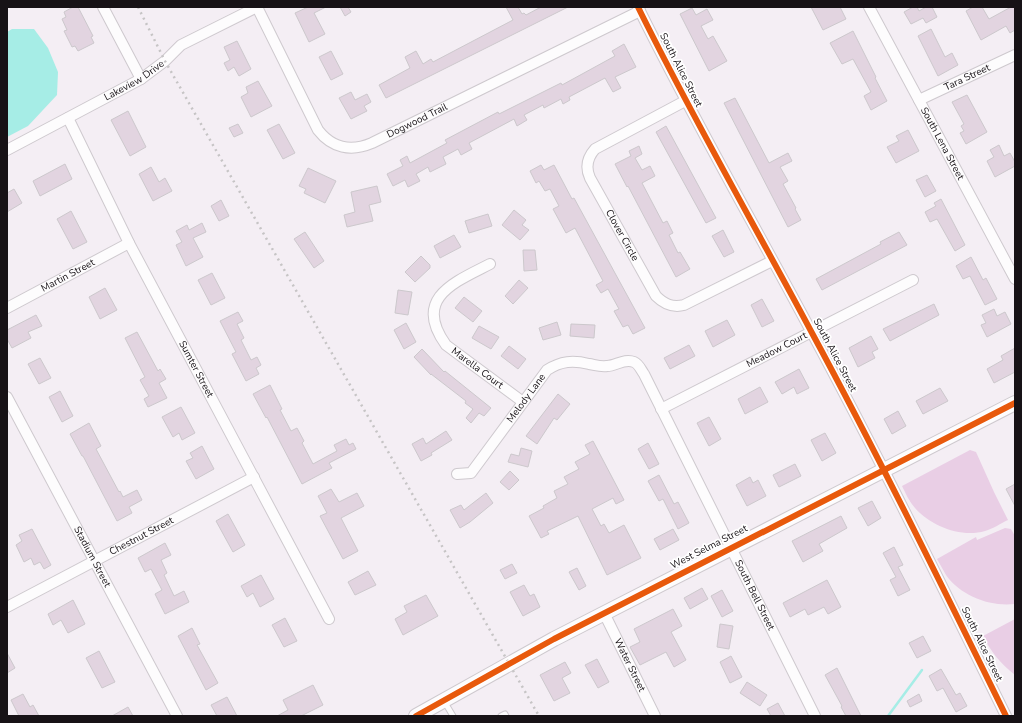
<svg xmlns="http://www.w3.org/2000/svg" width="1022" height="723" font-family="'Nunito Sans',sans-serif">
	<style>
		.green { fill: #e9cee5 }
		.water { fill: #a6ede6 }
		.lines { fill: none; stroke-linecap: round; stroke-linejoin: round }
		.stream { stroke: #a6ede6; stroke-width: 2.5 }
		.building { fill: #e2d4e0; stroke: #ccc8cc }
		.lane-casing { stroke: #cec9ce; stroke-width: 7 }
		.street-casing { stroke: #cec9ce; stroke-width: 12 }
		.secondary-casing { stroke: #cec9ce; stroke-width: 16 }
		.lane { stroke: #fdfcfd; stroke-width: 5 }
		.street { stroke: #fdfcfd; stroke-width: 10 }
		.secondary { stroke: #fdfcfd; stroke-width: 14 }
		.rail { stroke: #c6c4c5; stroke-width: 2.5; stroke-dasharray: 2 4; stroke-linecap: butt }
		.cycleway-casing { stroke: #fff; stroke-width: 8 }
		.cycleway { stroke: #e8590c; stroke-width: 6 }
		.labels { text-anchor: middle; dominant-baseline: central; stroke-width: 3.5; stroke-linejoin: round; paint-order: stroke }
		.street-label { font-size: 10px; fill: #171216; stroke: #fff }
	</style>
	<rect width="100%" height="100%" fill="#f4eef4"/>
	<path class="green" d="M970,450L976,452L994,492L1008,520C1001,523 993,529 985,531C961,538 931,526 915,508C909,501 906,494 902,486Z
		M1005,528L1011,529L1015,536V604C990,607 961,596 946,575C943,570 940,564 937,559L976,537L977,540Z
		M1015,619V675C1001,664 991,652 983,636Z"/>
	<path class="water" d="M12,29H34L48,48L58,72L57,95L28,126L7,137V32Z"/>
	<g class="lines">
		<path class="stream" d="M888,716L922,670"/>
	</g>
	<path class="building" d="M73,7H78L93,36L91,37L94,43L78,51L75,46L72,47L64,31L67,30L62,19L66,17L64,12Z
		M308,7H326L314,13L325,34L309,42L295,13Z
		M340,7H348L351,12L345,16Z
		M506,7H518L522,14L524,13L526,15L541,7H568L386,98L379,85L410,68L405,57L416,51L423,64L431,59L433,62L513,20Z
		M811,7H840L846,19L823,30Z
		M913,7H917L919,11L926,7H932L937,17L926,23L923,18L911,24L904,12Z
		M973,7H982L989,19L1011,7H1015V30L1010,33L1006,26L981,40L966,11Z
		M692,8L696,15L707,9L713,20L701,26L708,39L713,36L727,61L709,71L680,14Z
		M931,29L945,57L952,53L958,65L938,76L918,36Z
		M853,31L876,77L875,78L887,101L871,110L864,96L871,92L853,59L842,64L830,43Z
		M237,41L251,69L239,76L234,67L228,71L224,63L230,60L224,47Z
		M624,44L636,67L615,77L621,88L613,92L605,78L569,97L570,100L563,104L561,99L544,108L543,105L524,115L527,120L517,126L514,119L469,143L472,149L461,155L458,149L443,157L446,164L430,172L428,167L416,174L420,181L408,187L405,180L393,186L387,174L403,166L400,160L407,156L410,163L447,143L445,140L498,112L499,114L561,83L562,85L615,56L612,51Z
		M331,51L343,74L331,80L319,57Z
		M258,81L272,106L251,117L241,97L248,93L246,87Z
		M351,92L355,100L367,94L371,102L364,106L367,111L351,119L339,98Z
		M967,95L987,132L966,144L960,133L964,131L961,126L964,124L952,102Z
		M735,98L769,163L788,153L792,161L780,167L788,181L783,184L796,208L795,209L801,220L788,227L724,103Z
		M128,111L146,147L130,156L111,120Z
		M238,124L243,133L234,137L229,128Z
		M279,124L295,153L283,159L267,130Z
		M666,126L716,218L706,223L656,132Z
		M908,130L919,151L896,163L887,147L899,141L896,136Z
		M999,145L1004,156L1010,153L1015,162V166L995,177L987,161L994,157L990,150Z
		M639,146L642,154L635,158L642,170L650,166L655,176L642,183L663,223L667,221L673,233L669,235L678,253L680,252L690,269L676,277L628,186L627,187L615,164L631,156L629,151Z
		M65,164L72,179L40,196L33,181Z
		M541,165L544,170L554,165L572,199L574,198L645,328L633,334L628,325L623,327L614,311L619,309L608,289L601,293L596,285L603,281L575,228L566,233L553,209L559,206L550,189L545,191L539,181L536,183L530,171Z
		M151,167L159,182L165,178L172,191L153,201L139,174Z
		M308,168L336,181L325,203L304,193L306,189L299,186Z
		M927,175L936,191L925,197L916,180Z
		M377,186L381,202L369,205L373,221L347,227L344,215L355,212L351,192Z
		M14,189L22,203L7,212V193Z
		M941,199L965,245L955,251L937,219L930,222L925,212L936,206L934,203Z
		M221,200L229,216L219,221L211,206Z
		M514,210L526,220L522,225L529,230L520,240L502,225Z
		M71,211L87,242L73,249L57,219Z
		M488,214L492,226L469,233L465,221Z
		M202,223L206,232L193,238L203,257L186,266L176,245L182,242L176,231L187,225L189,230Z
		M723,230L734,252L724,257L712,236Z
		M305,232L324,261L314,268L294,239Z
		M899,232L907,245L822,290L816,279L881,244L880,242Z
		M454,235L461,247L440,258L434,246Z
		M523,250H535L537,270L524,271Z
		M421,256L430,265V268L415,282L405,272Z
		M971,257L983,280L986,278L997,299L985,305L970,276L963,279L956,266Z
		M212,273L225,298L211,305L198,280Z
		M519,280L528,288L513,304L505,296Z
		M105,288L117,310L100,319L89,297Z
		M398,290L412,292L408,315L395,313Z
		M464,297L482,311L473,322L455,308Z
		M762,299L774,321L762,327L751,305Z
		M934,304L939,315L890,341L883,329Z
		M994,309L997,316L1005,312L1011,324L987,337L981,325L986,323L982,315Z
		M238,312L243,321L237,324L244,338L241,340L251,360L257,357L261,365L256,368L259,374L246,381L232,354L236,352L220,321Z
		M36,315L42,326L28,332L31,338L12,348L7,339V330Z
		M727,320L735,335L713,347L705,331Z
		M557,322L561,335L543,340L539,328Z
		M406,323L416,342L404,349L394,330Z
		M571,324L595,325L594,338L570,336Z
		M479,326L499,337L491,349L472,338Z
		M137,332L158,371L160,369L166,379L159,383L167,398L148,407L144,399L149,396L140,380L145,377L125,338Z
		M871,336L878,349L872,352L875,358L858,367L849,348Z
		M689,345L695,356L670,369L664,358Z
		M509,346L526,359L518,369L501,356Z
		M1015,348V372L994,383L987,369L1003,360L1001,356Z
		M422,349L444,372L445,371L491,408L484,416L479,413L471,423L466,418L473,409L465,403L466,401L431,374V375L414,357Z
		M40,358L51,378L39,384L28,364Z
		M799,369L809,388L797,394L794,387L782,394L775,382Z
		M270,385L282,409L280,410L291,431L297,428L304,441L302,443L313,464L337,451L334,445L346,439L349,445L353,443L356,449L329,463L332,468L302,484L267,417L266,418L253,394Z
		M760,387L768,402L745,414L738,399Z
		M940,388L948,401L923,414L916,401Z
		M60,391L73,416L62,422L49,397Z
		M558,394L570,404L557,420L554,418L537,444L526,436Z
		M181,407L195,433L182,440L179,433L173,437L162,417Z
		M898,411L906,426L892,434L884,419Z
		M709,417L721,439L709,446L697,423Z
		M89,423L101,446L96,449L119,492L120,491L123,497L137,490L142,500L129,507L132,513L117,521L83,456H82L70,434Z
		M446,431L452,440L431,453L432,455L421,461L412,444L423,438L426,444Z
		M825,433L836,453L822,461L811,440Z
		M593,441L624,500L616,504L613,498L592,509L601,526L604,524L609,533L624,525L641,558L607,575L578,516L547,531L549,534L541,538L529,516L544,508L543,506L557,498L554,491L568,484L564,477L579,469L575,462L590,454L585,445Z
		M648,443L659,464L649,469L638,449Z
		M202,446L214,469L196,479L186,461L193,458L190,453Z
		M521,448L532,451L528,467L508,462L511,454L519,456Z
		M795,464L801,476L779,487L773,475Z
		M510,471L519,480L509,490L500,482Z
		M659,475L674,504L678,502L689,523L678,529L663,499L659,501L648,481Z
		M750,477L753,483L758,480L766,496L747,506L736,485Z
		M1015,484V506L1006,489Z
		M331,489L339,502L357,493L364,506L341,518L358,551L343,559L320,516L327,513L318,496Z
		M486,493L493,503L470,522L460,528L450,510L461,505L464,510Z
		M872,501L881,518L868,526L858,508Z
		M228,514L245,545L233,552L216,521Z
		M841,516L847,528L819,544L823,551L803,562L792,541Z
		M32,529L51,565L44,569L40,562L34,565L31,558L24,562L16,545L22,541L19,535Z
		M673,529L679,540L660,550L654,539Z
		M165,543L171,555L161,560L167,573L164,575L174,596L184,591L189,602L165,614L155,594L162,590L151,569L145,572L138,558Z
		M894,547L903,565L898,567L910,590L898,596L890,580L896,577L883,553Z
		M512,564L517,573L505,579L500,570Z
		M577,568L586,586L579,590L569,572Z
		M368,571L376,585L355,595L348,582Z
		M261,575L274,599L260,607L253,593L247,597L241,586Z
		M827,580L841,607L828,614L824,607L808,615L805,609L790,617L783,603Z
		M524,585L530,596L534,594L540,607L523,616L510,592Z
		M702,588L708,599L690,609L684,598Z
		M722,590L733,611L722,617L711,596Z
		M426,595L438,616L403,635L395,619L407,612L404,606Z
		M73,600L85,624L68,633L61,620L53,625L48,614Z
		M673,609L682,626L671,632L686,660L674,667L666,652L640,665L630,647L640,642L634,629Z
		M285,618L297,641L284,647L272,625Z
		M720,624L733,626L729,649L717,647Z
		M192,628L200,644L197,645L218,683L206,690L178,636Z
		M923,636L931,651L917,658L909,643Z
		M99,651L115,682L102,688L86,658Z
		M7,653L15,668L7,673Z
		M731,656L742,677L730,683L720,662Z
		M597,659L609,682L598,688L585,665Z
		M565,662L571,673L562,678L570,693L554,701L540,675Z
		M837,668L861,716H846L841,707L842,706L825,675Z
		M941,669L956,695L960,693L967,706L956,712L943,688L937,691L929,676Z
		M747,682L767,695L760,706L740,693Z
		M313,685L323,705L301,716H277L288,710L283,700Z
		M23,694L30,707L33,705L39,716H19L11,700Z
		M919,694L922,701L910,707L907,701Z
		M227,697L237,716H217L211,705Z
		M778,703L785,716H771L767,709Z
		M128,707L133,716H112Z"/>
	<g class="lines">
		<g class="lane-casing">
			<path id="lane" d="M444,701L453,716
				M501,716L505,714L506,716"/>
		</g>
		<g class="street-casing">
			<g id="street">
				<path d="M103,7L141,79"/>
				<path id="s1" d="M257,7L318,130C332,148 351,152 372,143L640,11"/>
				<path d="M638,7C692,117 754,224 812,333C880,459 943,588 1006,716"/>
				<path id="s2" d="M869,7L1015,279"/>
				<path id="s3" d="M919,100L1015,55"/>
				<path id="s4" d="M685,101L595,149C587,158 585,167 590,178L656,296C664,304 672,308 684,305L772,261"/>
				<path id="s5" d="M68,118L129,243L329,619"/>
				<path id="s6" d="M7,150L141,79L165,61L181,45L257,7"/>
				<path id="s7" d="M490,264C455,282 412,298 446,345L523,402"/>
				<path id="s8" d="M7,308L129,243"/>
				<path id="s9" d="M7,397L177,716"/>
				<path id="s10" d="M661,409L913,280"/>
				<path id="s11" d="M457,474L471,473L547,370C561,361 573,360 589,364C595,365 601,367 607,366C616,366 624,358 634,362C639,364 641,370 644,374L815,716"/>
				<path id="s12" d="M7,607L254,477"/>
				<path id="s13" d="M604,613L655,716"/>
			</g>
		</g>
		<g class="secondary-casing">
			<path id="secondary" d="M416,716L554,639L1015,403"/>
		</g>
		<use href="#lane" class="lane"/>
		<use href="#street" class="street"/>
		<use href="#secondary" class="secondary"/>
		<path class="rail" d="M138,7L165,61L539,716"/>
		<g class="cycleway-casing">
			<path id="cycleway" d="M638,7C692,117 754,224 812,333C880,459 943,588 1006,716
				M416,716L554,639L1015,403"/>
		</g>
		<use href="#cycleway" class="cycleway"/>
	</g>
	<g class="labels">
		<g class="street-label">
			<text transform="translate(681 70) rotate(63)">South Alice Street</text>
			<text stroke="none"><textPath href="#s3" startOffset="53">Tara Street</textPath></text>
			<text stroke="none"><textPath href="#s6" startOffset="145">Lakeview Drive</textPath></text>
			<text stroke="none"><textPath href="#s1" startOffset="248">Dogwood Trail</textPath></text>
			<text stroke="none"><textPath href="#s2" startOffset="155">South Lena Street</textPath></text>
			<text stroke="none"><textPath href="#s4" startOffset="199">Clover Circle</textPath></text>
			<text stroke="none"><textPath href="#s8" startOffset="69">Martin Street</textPath></text>
			<text stroke="none"><textPath href="#s10" startOffset="130">Meadow Court</textPath></text>
			<text transform="translate(835 355) rotate(62)">South Alice Street</text>
			<text stroke="none"><textPath href="#s7" startOffset="152">Marella Court</textPath></text>
			<text stroke="none"><textPath href="#s5" startOffset="282">Sumter Street</textPath></text>
			<text stroke="none"><textPath href="#s11" startOffset="107">Melody Lane</textPath></text>
			<text stroke="none"><textPath href="#s12" startOffset="152">Chestnut Street</textPath></text>
			<text transform="translate(709 547) rotate(-27)">West Selma Street</text>
			<text stroke="none"><textPath href="#s9" startOffset="181">Stadium Street</textPath></text>
			<text stroke="none"><textPath href="#s11" startOffset="495">South Bell Street</textPath></text>
			<text transform="translate(982 644) rotate(64)">South Alice Street</text>
			<text stroke="none"><textPath href="#s13" startOffset="58">Water Street</textPath></text>
		</g>
	</g>
	<rect width="1022" height="723" fill="none" stroke="#171216" stroke-width="16"/>
</svg>
